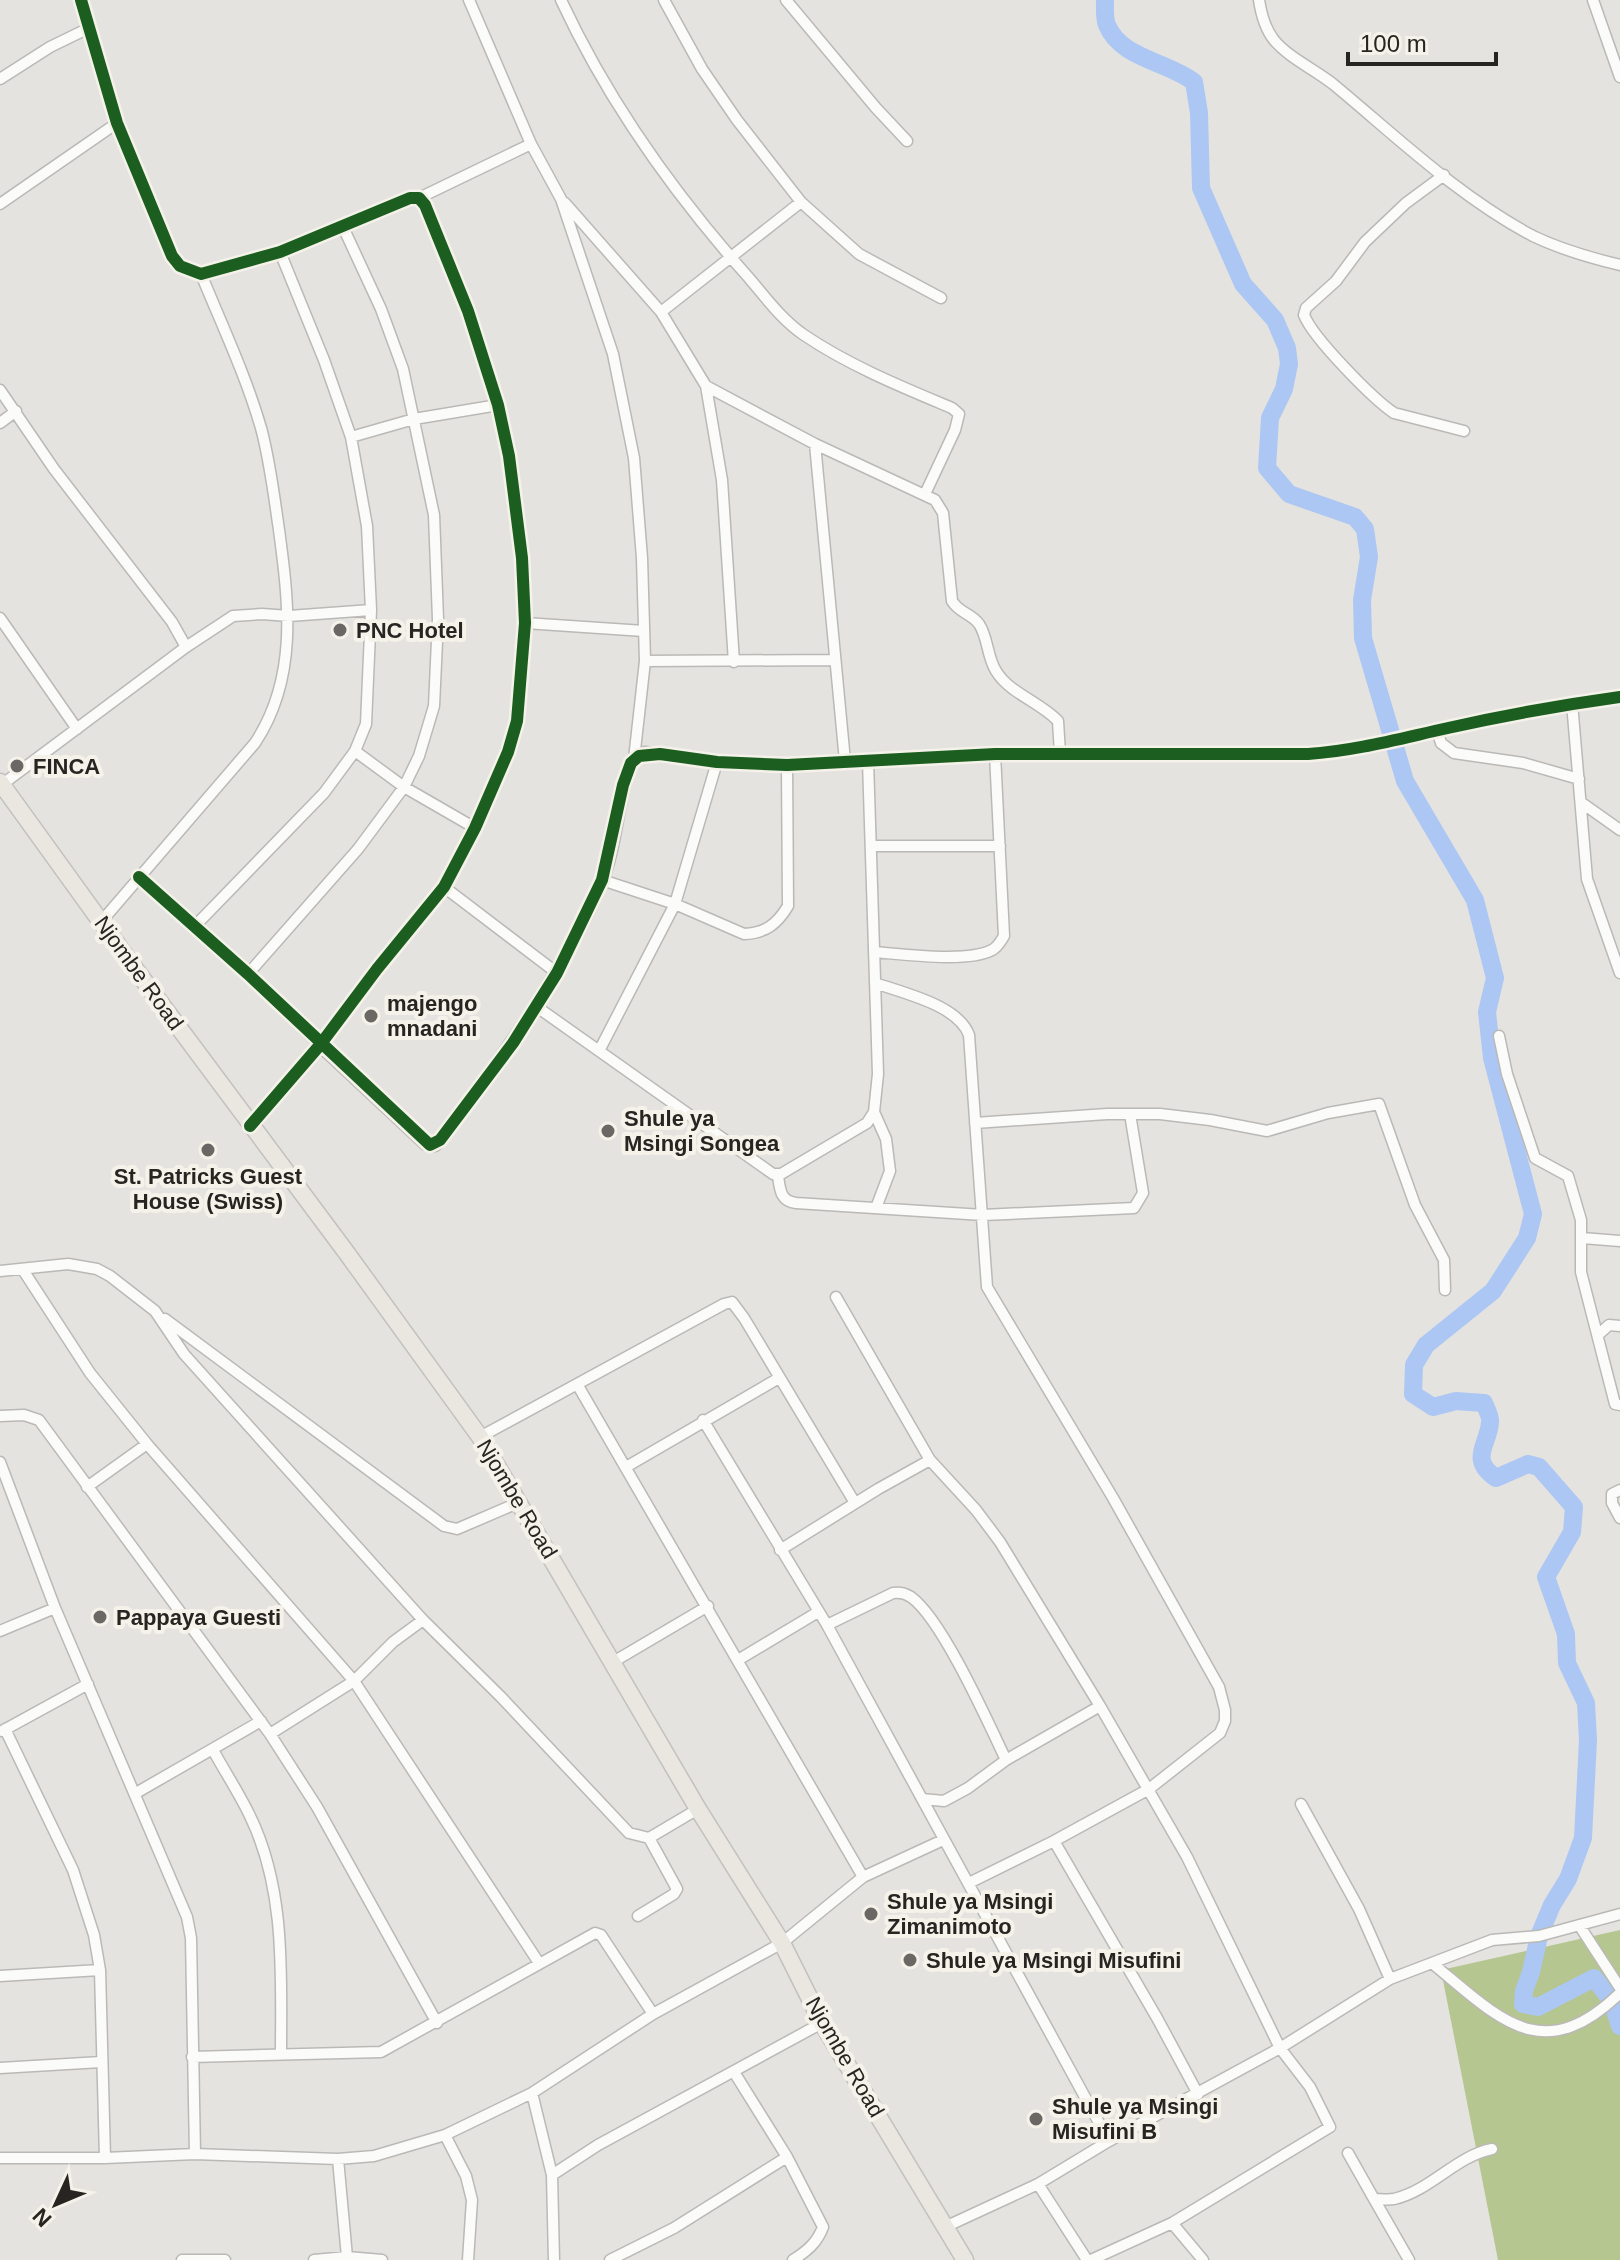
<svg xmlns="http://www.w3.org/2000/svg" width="1620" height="2260" font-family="Arial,sans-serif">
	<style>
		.forest { fill: #b6c691 }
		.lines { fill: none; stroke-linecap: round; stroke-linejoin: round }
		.river { stroke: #acc7f3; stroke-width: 18 }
		.minor-casing { stroke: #bab9b6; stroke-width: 13 }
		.tertiary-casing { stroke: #bab9b6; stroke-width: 15 }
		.trunk-casing { stroke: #c2c1bf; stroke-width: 19 }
		.minor { stroke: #fbfbfa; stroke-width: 10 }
		.tertiary { stroke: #fbfbfa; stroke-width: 12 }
		.trunk { stroke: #eae6e0; stroke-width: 16 }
		.cycleway-casing { stroke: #f5f2ea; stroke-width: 17 }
		.cycleway { stroke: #1b5e20; stroke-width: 12 }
		.poi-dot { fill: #696864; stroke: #f5f2ea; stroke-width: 3 }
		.labels { text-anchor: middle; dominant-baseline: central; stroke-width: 8; stroke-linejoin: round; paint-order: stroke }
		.poi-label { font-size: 22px; font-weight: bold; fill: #262522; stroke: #f5f2ea; text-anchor: start }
		.street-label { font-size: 22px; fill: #262522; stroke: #f5f2ea }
	</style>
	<rect width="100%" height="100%" fill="#e5e3e0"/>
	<path class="forest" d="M1620,1930V2260H1498L1441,1970Z"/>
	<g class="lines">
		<path class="river" d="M1105,0C1105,7 1104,18 1107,25C1121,59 1167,61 1194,82L1199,113L1201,188L1243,284L1275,320L1287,348L1289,364L1284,389L1270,418L1267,468L1289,494L1355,517L1365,529L1369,557L1362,600L1363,638L1405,781L1475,900L1495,978L1487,1012L1492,1058L1533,1214L1527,1238L1493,1291L1426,1345L1414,1365L1413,1394L1433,1407L1456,1401L1484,1403C1486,1408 1491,1417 1490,1422C1489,1444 1468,1459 1496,1478L1528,1464L1539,1467L1574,1507L1572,1532L1546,1577L1566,1634L1567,1663L1586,1703L1588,1740L1583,1838L1568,1879L1552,1905L1539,1936L1531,1972L1524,1991L1523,2004L1538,2007L1594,1978L1612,2001L1620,2026"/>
		<g class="minor-casing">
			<path id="minor" d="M469,0L531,144L561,199L613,354L634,458L642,558L645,661L634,759
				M561,0C608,101 675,195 749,278C766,298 782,320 804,335C850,366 902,387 952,408L959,414L955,430L925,494
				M664,0L702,69L737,120L801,202L859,254L941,298
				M786,0L876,108L907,141
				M1259,0C1261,13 1266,30 1274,40C1289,58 1314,69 1333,84C1397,137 1459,197 1533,236C1560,249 1591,258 1620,265
				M1593,0L1620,77
				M0,79L50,47L89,28
				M1444,175L1406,203L1365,242L1336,281L1306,308L1304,315C1313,338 1373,399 1394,413L1464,431
				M419,198L531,144
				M565,203L661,312L706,386L722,480L734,662
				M0,204L117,123
				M661,312L801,202
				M706,386L815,444L935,500L943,513L952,601C959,613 971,613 979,624C988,637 987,657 996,671C1009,693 1040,702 1058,721L1060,754
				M0,390L54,469L172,622L186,647
				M0,423L16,411
				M351,437L414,419L498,405
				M815,444L845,761
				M0,618L77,729
				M525,623L644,631
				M645,661L834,660
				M1572,703L1587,879L1620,973
				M1437,730L1441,743L1454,753L1523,763L1579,779
				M355,751L404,787L475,828
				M0,786L186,647L233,616L262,614L289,616L371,610
				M1582,803L1620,830
				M871,846H1000
				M139,877L248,974L320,1045
				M602,880L675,904L744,934C766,933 777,924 788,906L787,765
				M444,887L557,973
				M101,922L255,743C298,678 289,604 279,530C274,496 270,461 261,428C246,376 222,325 201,274
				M194,927L324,793L355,751L366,724L371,610L367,526L351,437L324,360L280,252
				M874,952C902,954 968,963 992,950C998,947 1000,942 1004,936L995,754
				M248,974L358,849L404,787L419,756L434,706L438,619L434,515L403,369L381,309L343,227
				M875,983C903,993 958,1005 969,1035L987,1287L1113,1498L1219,1687L1225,1710V1721L1220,1733L1149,1789L1054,1841L969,1883
				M537,1007L773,1174H781L867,1123L874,1112L878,1074L868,761
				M1499,1036L1507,1074L1535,1158L1568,1176L1581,1220V1272L1615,1404L1620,1405
				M599,1051L675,904L717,762
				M874,1112L886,1139L890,1171L876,1208
				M975,1123L1107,1114H1160L1210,1120L1267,1131L1328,1113L1379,1104L1415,1205L1444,1260L1445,1290
				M778,1176C780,1189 780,1201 796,1203L983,1215L1134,1208L1143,1193L1130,1114
				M1582,1238L1620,1241
				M23,1270L90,1373L147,1444L354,1681L539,1963
				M0,1271L68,1264L97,1269L110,1276L155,1311L184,1354L423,1620L501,1697L629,1833L649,1838L698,1809
				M836,1297L930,1460L976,1510L1000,1542L1100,1706L1187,1857L1280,2048L1310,2087L1330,2127L1172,2223L1091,2260
				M165,1319L444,1526L457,1529L520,1502
				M1599,1334L1609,1325L1620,1326
				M577,1384L863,1877
				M0,1416L24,1415L39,1420L270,1734L317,1807L437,2023
				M703,1420L827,1625L1109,2141
				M480,1437L724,1304L732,1302L744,1318L855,1503
				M0,1462L55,1608L187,1917L191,1938L195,2154
				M626,1467L779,1378
				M87,1487L147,1444
				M1620,1490L1612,1494V1503L1620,1518
				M780,1550L878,1489L930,1460
				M827,1625L893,1593C900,1592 905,1593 911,1597C942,1619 988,1722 1006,1760
				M0,1631L55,1608
				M738,1660L818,1612
				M613,1662L708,1606
				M5,1729L73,1870L94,1935L100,1970L105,2158
				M2,1731L88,1684
				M270,1734L354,1681L393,1642L423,1620
				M213,1750C225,1772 239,1793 250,1816C286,1890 281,1975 281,2054
				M136,1793L261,1721
				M922,1799L944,1801L968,1788L1006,1760L1100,1706
				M1301,1804L1359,1909L1390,1979
				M1054,1841L1157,2018L1198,2094
				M638,1916L674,1894L677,1889L649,1838
				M1579,1925L1620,1988
				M1433,1964C1500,2019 1542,2068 1620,1993
				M0,1976L100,1970
				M192,2057L381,2052L595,1933L601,1935L653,2014
				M0,2068L101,2062
				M734,2072L787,2157L823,2227C817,2243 807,2251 793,2260
				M532,2093L552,2175L554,2260
				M445,2135L466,2176L472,2200L468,2260
				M1348,2153L1374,2199C1380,2199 1388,2200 1394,2199C1430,2191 1456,2156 1492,2149
				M0,2158H105L195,2154L338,2159L374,2156L445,2135L532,2093L653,2014L782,1943L863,1877L943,1840
				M338,2159L347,2257
				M552,2175L598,2145L822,2023
				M1038,2184L1087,2260
				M1374,2199L1409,2260
				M1172,2223L1203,2260
				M945,2227L1038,2184L1109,2141L1280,2048L1390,1979L1492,1940L1539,1936L1620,1914
				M182,2260H225
				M314,2260L347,2257L382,2260
				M610,2260L674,2228L787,2157"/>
		</g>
		<g class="tertiary-casing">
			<path id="tertiary" d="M81,0L117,123L172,256L180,266L201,274L280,252L410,198H419L425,205L468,311L498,405L509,456L522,558L525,623L517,721L508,752L475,828L444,887L377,969L320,1045L250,1126
				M320,1045L426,1144L435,1145L440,1140C502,1059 561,978 601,882C615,850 617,805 628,770L634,759L645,753L717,762L787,765L995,754H1308C1355,751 1402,738 1448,728C1506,715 1562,705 1620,697"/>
		</g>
		<g class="trunk-casing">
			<path id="trunk" d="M0,782L127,958L346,1252L480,1437L698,1809L782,1943L822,2023L965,2260"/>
		</g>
		<use href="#minor" class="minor"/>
		<use href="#tertiary" class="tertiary"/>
		<use href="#trunk" class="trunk"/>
		<g class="cycleway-casing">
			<path id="cycleway" d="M81,0L117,123L172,256L180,266L201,274L280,252L410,198H419L425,205L468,311L498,405L509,456L522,558L525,623L517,721L508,752L475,828L444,887L377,969L320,1045L250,1126
				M139,877L248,974L430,1145L440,1140L513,1043L557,973L602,880L623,785L631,763L639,756L660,754L717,762L787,765L995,754H1308C1355,751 1402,738 1448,728C1506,715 1562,705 1620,697"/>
		</g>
		<use href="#cycleway" class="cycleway"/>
	</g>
	<g class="poi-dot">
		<circle cx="340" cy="630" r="8"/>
		<circle cx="17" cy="766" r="8"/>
		<circle cx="371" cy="1016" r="8"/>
		<circle cx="608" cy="1131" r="8"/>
		<circle cx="208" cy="1150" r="8"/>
		<circle cx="100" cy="1617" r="8"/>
		<circle cx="871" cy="1914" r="8"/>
		<circle cx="910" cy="1960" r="8"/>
		<circle cx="1036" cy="2119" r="8"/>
	</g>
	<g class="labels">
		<g class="poi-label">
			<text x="356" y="630">PNC Hotel</text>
			<text x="33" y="766">FINCA</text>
			<text x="387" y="1003">majengo<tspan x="387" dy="25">mnadani</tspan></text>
			<text x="624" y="1118">Shule ya<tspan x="624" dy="25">Msingi Songea</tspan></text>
			<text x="208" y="1176" text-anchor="middle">St. Patricks Guest<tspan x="208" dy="25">House (Swiss)</tspan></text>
			<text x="116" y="1617">Pappaya Guesti</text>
			<text x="887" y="1901">Shule ya Msingi<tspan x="887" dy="25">Zimanimoto</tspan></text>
			<text x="926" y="1960">Shule ya Msingi Misufini</text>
			<text x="1052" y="2106">Shule ya Msingi<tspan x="1052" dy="25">Misufini B</tspan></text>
		</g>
		<g class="street-label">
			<text transform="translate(139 973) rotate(54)">Njombe Road</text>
			<text transform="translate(517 1499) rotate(59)">Njombe Road</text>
			<text transform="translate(845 2057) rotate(60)">Njombe Road</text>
		</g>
	</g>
	<g transform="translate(56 2204) rotate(226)" stroke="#f5f2ea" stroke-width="6" paint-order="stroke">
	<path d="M0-6L14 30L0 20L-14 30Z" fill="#262522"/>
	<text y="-12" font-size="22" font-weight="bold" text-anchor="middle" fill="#262522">N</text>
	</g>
	<path d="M1348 52v12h148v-12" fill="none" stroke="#262522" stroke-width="4"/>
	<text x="1360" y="52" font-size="24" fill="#262522" stroke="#f5f2ea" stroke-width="6" paint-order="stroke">100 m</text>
</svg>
